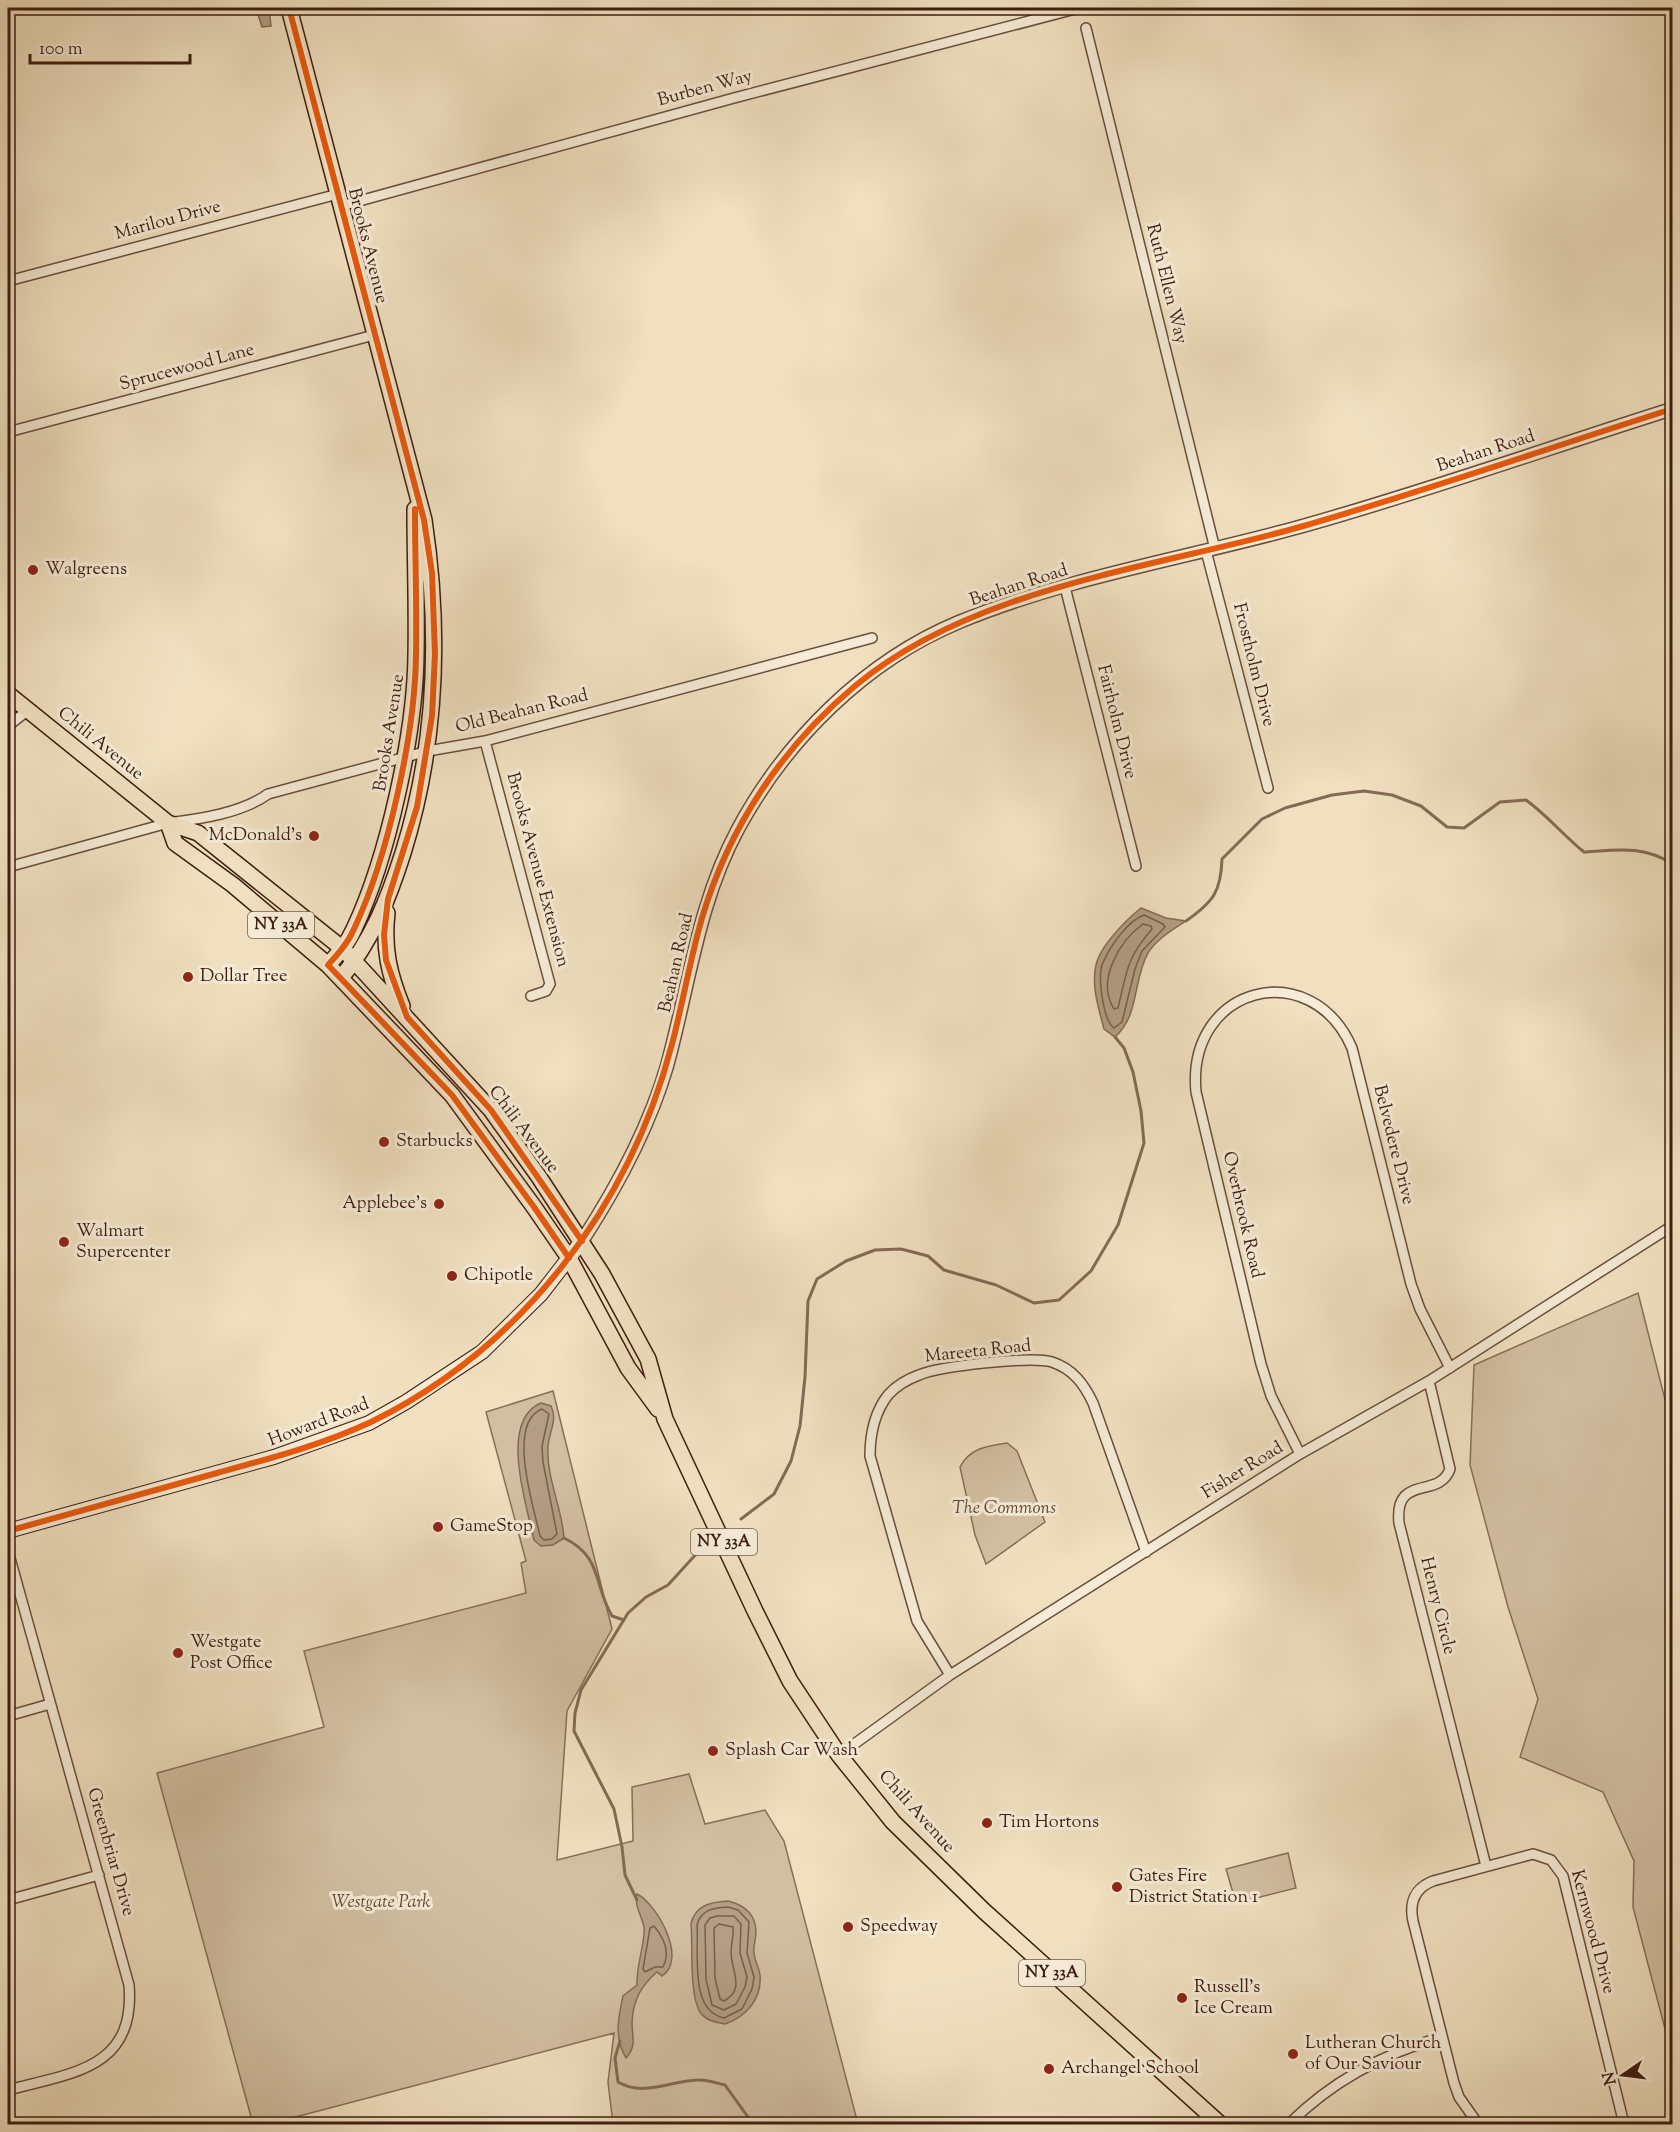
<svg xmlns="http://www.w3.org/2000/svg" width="1680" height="2132" font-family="'Sorts Mill Goudy',serif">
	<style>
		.green { fill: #d2bfa2; stroke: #886e59; stroke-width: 1.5 }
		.water { fill: #b39e84; stroke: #846a56; stroke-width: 1.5 }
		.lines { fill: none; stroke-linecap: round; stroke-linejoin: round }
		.shore { stroke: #785e4a; stroke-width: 1.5 }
		.stream { stroke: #846a56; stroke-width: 3 }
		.minor-casing { stroke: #6a4e3c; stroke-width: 12 }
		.tertiary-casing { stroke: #6a4e3c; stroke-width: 15 }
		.secondary-casing { stroke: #3e1d10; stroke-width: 16 }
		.primary-casing { stroke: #3e1d10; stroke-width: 18 }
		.minor { stroke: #f5ebd6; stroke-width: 9 }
		.tertiary { stroke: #f5ebd6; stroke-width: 12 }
		.secondary { stroke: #f5ebd6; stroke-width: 14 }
		.primary { stroke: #f0e0c0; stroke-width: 15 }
		.cycleway-casing { stroke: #f5ebd6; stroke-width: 10 }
		.cycleway { stroke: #e8590c; stroke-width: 6 }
		.poi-dot { fill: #8f2418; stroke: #f5ebd6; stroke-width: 2 }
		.labels { text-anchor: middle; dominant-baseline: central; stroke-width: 6; stroke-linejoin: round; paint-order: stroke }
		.shield { fill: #f5ebd6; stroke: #755b4b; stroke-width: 1.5 }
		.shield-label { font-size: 16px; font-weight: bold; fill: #3e1d10 }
		.street-label { font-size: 18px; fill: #3e1d10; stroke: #f5ebd6 }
		.poi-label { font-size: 18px; fill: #3e1d10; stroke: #f5ebd6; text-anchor: start }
		.park-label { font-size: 18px; font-style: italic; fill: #634634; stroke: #f5ebd6 }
	</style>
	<rect width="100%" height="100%" fill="#f0e0c0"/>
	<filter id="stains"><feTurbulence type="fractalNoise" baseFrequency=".00333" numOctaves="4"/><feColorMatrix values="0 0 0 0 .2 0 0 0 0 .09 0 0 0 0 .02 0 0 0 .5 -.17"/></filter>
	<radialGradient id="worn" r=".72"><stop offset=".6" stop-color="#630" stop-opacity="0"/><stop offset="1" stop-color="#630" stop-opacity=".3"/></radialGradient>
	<path class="green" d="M1638,1293L1672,1427V2044H1669L1633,1907L1634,1861L1603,1792L1520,1757L1538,1699L1508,1607L1470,1465L1474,1365Z
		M553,1391L612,1629L567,1711L557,1860L633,1841L632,1787L689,1774L705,1824L765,1810L784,1841L858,2124H613L608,2082L614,2033L269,2124H253L157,1773L324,1727L304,1651L526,1593L521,1563L526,1561L486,1412Z
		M1007,1443L1017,1451L1045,1522L986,1564L975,1535L960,1467C970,1448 987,1446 1007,1443Z
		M1288,1853L1296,1888L1236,1903L1226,1869Z"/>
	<path class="water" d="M256,8H269L271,26L262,27Z
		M1141,908L1166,918L1186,921C1172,930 1154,941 1147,955C1133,982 1139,1016 1115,1037L1104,1029C1099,1010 1091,985 1096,965C1100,946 1126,920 1141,908Z
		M541,1403L551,1406C558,1420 549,1432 548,1446C546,1478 562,1507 564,1538L553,1545L541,1546L534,1540C527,1506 498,1421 541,1403Z
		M637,1894C657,1904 688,1959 662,1976L657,1972C641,1986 633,2000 632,2022C632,2036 637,2046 626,2058C614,2037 618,2019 623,1996L637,1985C636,1966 646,1940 644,1927C642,1916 634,1906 637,1894Z
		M728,1901C745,1905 756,1914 756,1933C756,1939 753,1946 754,1952C754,1960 759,1967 760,1975C762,1999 746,2017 725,2024C716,2022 706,2021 700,2012C689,1994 693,1946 691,1924C695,1905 711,1902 728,1901Z"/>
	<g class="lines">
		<path class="shore" d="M1144,915L1163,924L1165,927L1142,951L1135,969L1122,1022L1114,1028C1103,1021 1098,977 1102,965C1109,948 1127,921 1144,915Z
			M1143,924L1151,926L1152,929C1126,959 1127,971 1118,1008L1114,1009C1096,981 1119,941 1143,924Z
			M542,1409L549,1414L542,1446L543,1462L557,1534L552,1539L544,1540L540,1536C534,1508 506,1423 542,1409Z
			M728,1907L738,1910L749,1922L747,1953L754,1977L752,1989L742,2009L724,2018C689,2011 699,1953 697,1925C701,1909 714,1908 728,1907Z
			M717,1916H734L741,1924L740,1953L747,1977L745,1987L736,2004L724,2010L712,2005L706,1979L705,1925L710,1918Z
			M719,1924L733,1927C734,1936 731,1944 731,1952C731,1971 746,1989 724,2001L720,1999L715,1978L714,1928Z
			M654,1926C664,1938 671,1952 663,1967H655L645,1972L643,1969L650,1928Z"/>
		<path class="stream" d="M1186,921C1213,902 1221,892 1222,859L1262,819L1285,808L1332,795L1364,791L1392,795L1421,806L1447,827L1464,828L1500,802L1526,800C1548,816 1564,836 1584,852C1616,850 1644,845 1672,864
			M741,1519L774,1494L791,1461L800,1426L805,1377L808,1301L817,1279L846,1261L875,1250L901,1249L928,1256L944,1270L996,1285L1034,1303L1059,1300L1091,1271L1118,1225L1144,1143L1141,1111L1133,1072L1124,1048L1115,1037
			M564,1538C603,1557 593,1584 612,1616L624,1620
			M637,1900L625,1875L622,1847L614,1809L574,1731L575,1713L581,1690L628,1613L646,1597L668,1585L698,1552
			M620,2041L615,2058L618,2082C643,2097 670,2081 697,2080C706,2079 716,2083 725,2085L753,2124"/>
		<g class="minor-casing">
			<path id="minor" d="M1086,28L1215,549
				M341,206L734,98L1079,8
				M8,281L338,194
				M8,432L374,335
				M1206,551L1268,788
				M1065,587L1136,866
				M8,726L27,711
				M485,741L550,984L546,991L531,996
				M8,867L168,823C200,819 242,813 268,794L428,751L485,741L872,638
				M1429,1381L1450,1469C1439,1500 1394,1473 1399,1523L1486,1866
				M1300,1454L1271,1396L1261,1364L1196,1092C1186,986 1311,954 1352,1048L1411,1284L1420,1309L1450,1368
				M8,1551L129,1985C136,2069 72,2073 8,2090
				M950,1675L917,1621L870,1456C870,1433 874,1413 888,1395C896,1386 908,1379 919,1375C940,1366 1031,1356 1052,1362C1073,1369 1084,1384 1093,1403L1146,1552
				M8,1716L50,1704
				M839,1755L950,1675L1300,1454L1429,1381L1672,1226
				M8,1900L99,1875
				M1289,2124C1331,2082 1385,2053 1442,2037
				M1478,2124L1459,2097L1454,2083L1413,1921C1409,1902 1415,1888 1433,1881L1533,1854L1551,1860L1563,1876L1624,2124"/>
		</g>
		<g class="tertiary-casing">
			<path id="tertiary" d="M582,1241C617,1187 649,1128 667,1066C689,986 698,903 738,829C786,740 865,661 959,622C1068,577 1187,558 1299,527C1425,492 1548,448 1672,409"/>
		</g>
		<g class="secondary-casing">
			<path id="secondary" d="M8,1531L274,1457L369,1423L406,1402L482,1352L541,1294L582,1241"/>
		</g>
		<g class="primary-casing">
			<path id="primary" d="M289,8L424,520C441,633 437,744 403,853C388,900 372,940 341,978
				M8,694L168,823L198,833L343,949L491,1110L539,1177L602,1274L648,1359L665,1419L755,1611L790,1681L839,1755L893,1822L984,1911L1220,2124
				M168,823L175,843L233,885L328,965L452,1095L534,1207L569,1258L628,1368L658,1409
				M387,913C383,948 389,974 402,1006
				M328,965C338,954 348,943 354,929C388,857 415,734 416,655C417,606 415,558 415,509"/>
		</g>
		<use href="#minor" class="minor"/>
		<use href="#tertiary" class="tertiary"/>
		<use href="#secondary" class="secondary"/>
		<use href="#primary" class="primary"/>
		<g class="cycleway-casing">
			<path id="cycleway" d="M289,8L424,520L432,573L435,654L432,716L417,807L388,899L384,935L386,960L407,1017L491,1110L582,1241
				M415,509C415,558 417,606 416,655C415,734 388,857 354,929C348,943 338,954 328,965L452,1095L534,1207L569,1258
				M8,1531C77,1512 147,1493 217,1473C268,1459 322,1445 371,1422C522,1348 630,1206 672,1044C683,1003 690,959 702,918C729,827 782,747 855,686C973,587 1155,568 1300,527C1425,491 1549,448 1672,409"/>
		</g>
		<use href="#cycleway" class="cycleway"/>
	</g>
	<g class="poi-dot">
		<circle cx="33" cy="570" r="6"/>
		<circle cx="314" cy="836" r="6"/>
		<circle cx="188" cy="977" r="6"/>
		<circle cx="384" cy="1142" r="6"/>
		<circle cx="439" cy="1204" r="6"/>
		<circle cx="64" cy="1242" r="6"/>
		<circle cx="452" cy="1276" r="6"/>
		<circle cx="438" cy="1527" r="6"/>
		<circle cx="178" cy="1653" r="6"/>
		<circle cx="713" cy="1751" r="6"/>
		<circle cx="987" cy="1823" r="6"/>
		<circle cx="1117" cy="1887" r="6"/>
		<circle cx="848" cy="1927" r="6"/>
		<circle cx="1182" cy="1998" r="6"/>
		<circle cx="1293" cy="2054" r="6"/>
		<circle cx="1049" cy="2069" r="6"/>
	</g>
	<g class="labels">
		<g class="shield">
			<rect x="248" y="912" width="66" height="26" rx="4.5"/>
			<rect x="691" y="1529" width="66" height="26" rx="4.5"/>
			<rect x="1019" y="1960" width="66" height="26" rx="4.5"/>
		</g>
		<g class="shield-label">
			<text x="281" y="925">NY 33A</text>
			<text x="724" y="1542">NY 33A</text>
			<text x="1052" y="1973">NY 33A</text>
		</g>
		<g class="street-label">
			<text transform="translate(705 89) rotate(-15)">Burben Way</text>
			<text transform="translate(168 221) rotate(-15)">Marilou Drive</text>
			<text transform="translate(367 246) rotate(76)">Brooks Avenue</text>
			<text transform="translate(1166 284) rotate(76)">Ruth Ellen Way</text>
			<text transform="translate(187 368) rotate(-15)">Sprucewood Lane</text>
			<text transform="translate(1486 452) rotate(-18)">Beahan Road</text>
			<text transform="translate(1019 586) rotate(-18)">Beahan Road</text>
			<text transform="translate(1253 665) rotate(76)">Frostholm Drive</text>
			<text transform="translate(522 712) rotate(-14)">Old Beahan Road</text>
			<text transform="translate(1116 722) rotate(76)">Fairholm Drive</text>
			<text transform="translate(390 733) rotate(-81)">Brooks Avenue</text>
			<text transform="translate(100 744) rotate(39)">Chili Avenue</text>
			<text transform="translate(537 870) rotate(75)">Brooks Avenue Extension</text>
			<text transform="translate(677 963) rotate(-77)">Beahan Road</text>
			<text transform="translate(523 1130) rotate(53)">Chili Avenue</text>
			<text transform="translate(1393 1145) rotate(76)">Belvedere Drive</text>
			<text transform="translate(1242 1215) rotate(77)">Overbrook Road</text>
			<text transform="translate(978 1352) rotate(-6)">Mareeta Road</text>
			<text transform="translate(319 1423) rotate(-21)">Howard Road</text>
			<text transform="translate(1243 1471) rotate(-32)">Fisher Road</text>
			<text transform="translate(1437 1606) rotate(76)">Henry Circle</text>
			<text transform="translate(916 1812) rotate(48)">Chili Avenue</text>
			<text transform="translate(110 1852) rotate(74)">Greenbriar Drive</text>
			<text transform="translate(1592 1932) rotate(75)">Kernwood Drive</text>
		</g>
		<g class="poi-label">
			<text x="45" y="570">Walgreens</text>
			<text x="302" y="836" text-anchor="end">McDonald's</text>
			<text x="200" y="977">Dollar Tree</text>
			<text x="396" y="1142">Starbucks</text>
			<text x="427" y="1204" text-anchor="end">Applebee's</text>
			<text x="76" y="1232">Walmart<tspan x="76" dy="21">Supercenter</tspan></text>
			<text x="464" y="1276">Chipotle</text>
			<text x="450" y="1527">GameStop</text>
			<text x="190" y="1643">Westgate<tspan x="190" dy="21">Post Office</tspan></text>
			<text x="725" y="1751">Splash Car Wash</text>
			<text x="999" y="1823">Tim Hortons</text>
			<text x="1129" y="1877">Gates Fire<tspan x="1129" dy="21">District Station 1</tspan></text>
			<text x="860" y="1927">Speedway</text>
			<text x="1194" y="1988">Russell's<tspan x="1194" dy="21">Ice Cream</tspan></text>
			<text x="1305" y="2044">Lutheran Church<tspan x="1305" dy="21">of Our Saviour</tspan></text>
			<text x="1061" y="2069">Archangel School</text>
		</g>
		<g class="park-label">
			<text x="1004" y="1509">The Commons</text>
			<text x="381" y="1903">Westgate Park</text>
		</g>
	</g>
	<rect width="1680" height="2132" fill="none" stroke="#f0e0c0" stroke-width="30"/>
	<rect x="9" y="9" width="1662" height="2114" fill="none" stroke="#3e1d10" stroke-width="3"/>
	<rect x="15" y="15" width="1650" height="2102" fill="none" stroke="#3e1d10" stroke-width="1.5"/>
	<g transform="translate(1623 2075) rotate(256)" stroke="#f5ebd6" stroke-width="4.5" paint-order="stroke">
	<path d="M0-4.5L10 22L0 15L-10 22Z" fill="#3e1d10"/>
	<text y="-9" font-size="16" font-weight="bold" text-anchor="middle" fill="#3e1d10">N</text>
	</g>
	<path d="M30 54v9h160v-9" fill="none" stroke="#3e1d10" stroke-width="3"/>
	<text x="39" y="54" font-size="18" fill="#3e1d10" stroke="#f5ebd6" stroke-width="4.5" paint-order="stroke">100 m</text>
	<rect width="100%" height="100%" filter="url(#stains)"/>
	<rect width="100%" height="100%" fill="url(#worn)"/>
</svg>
